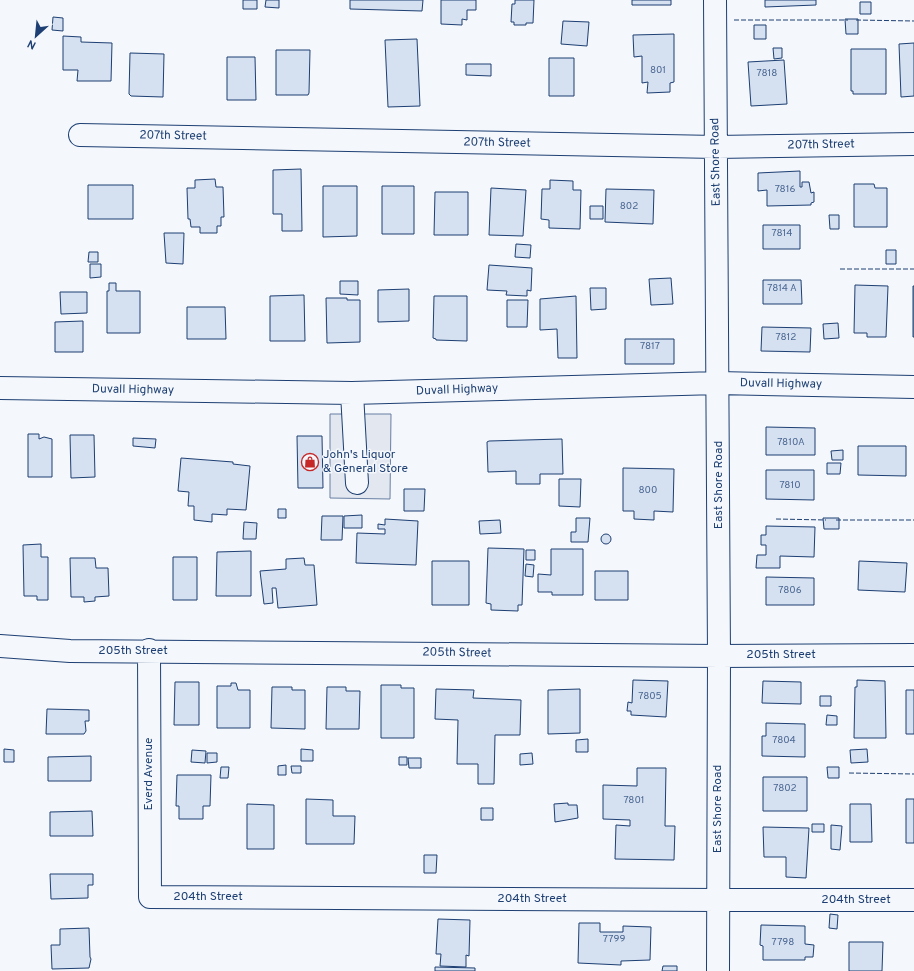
<svg xmlns="http://www.w3.org/2000/svg" width="914" height="971" font-family="Overpass,sans-serif">
	<style>
		.parking { fill: #e3e8f0; stroke: #687fa3 }
		.building { fill: #d5e0f0; stroke: #1d3f73 }
		.lines { fill: none; stroke-linecap: round; stroke-linejoin: round }
		.minor-casing { stroke: #1d3f73; stroke-width: 24 }
		.minor { stroke: #f4f7fb; stroke-width: 22 }
		.fence { stroke: #1d3f73; stroke-width: 1; stroke-dasharray: 5 2; stroke-linecap: butt }
		.labels { text-anchor: middle; dominant-baseline: central; stroke-width: 3; stroke-linejoin: round; paint-order: stroke }
		.number-label { font-size: 10px; fill: #4b6792 }
		.street-label { font-size: 12px; fill: #1d3f73; stroke: #f4f7fb }
		.poi-label { font-size: 12px; fill: #1d3f73; stroke: #f4f7fb; text-anchor: start }
	</style>
	<rect width="100%" height="100%" fill="#f4f7fb"/>
	<path class="parking" d="M330,414H391L390,499L330,498Z"/>
	<path class="building" d="M243,0H257V9H243Z
		M266,0H279V8L265,7Z
		M350,0H423L422,11L350,9Z
		M441,0H476V10H467V20L462,19V25L441,24Z
		M515,0H534L533,23H526V25H514V22H511L512,4H515Z
		M632,0H671V5H632Z
		M765,0H816V5L765,7Z
		M860,2H871V14H860Z
		M53,17L63,18V31L52,30Z
		M845,19H858V34H846Z
		M563,21L589,22L587,46L561,44Z
		M754,25H766V39H754Z
		M674,34V82L670,83V92L647,93L648,82L642,83V56L634,57L633,35Z
		M63,36L81,37V42L112,43L111,81H77L78,70H63Z
		M417,39L420,106L388,107L385,40Z
		M914,43V96L901,97L899,44Z
		M773,48H782V58L774,59Z
		M851,49H886V94H853V91H851Z
		M276,50H310L309,93L308,95H276Z
		M130,53L164,54L163,97L131,96L129,94Z
		M227,57H255L256,100H227Z
		M549,58H574V96H549Z
		M784,60L787,104L751,106L748,62Z
		M466,64H491V76L466,75Z
		M301,169L302,231H282V214H273V170Z
		M800,171V187H802V182H809L811,193L814,192V202L811,203V205L767,206V190L758,191V173Z
		M215,179L216,187H223L224,217H221V226H217V233H200V227H191L190,219H188L187,188H195V180Z
		M550,180L573,181V190H581L580,229L549,228V220L541,219L542,189H550Z
		M854,184H874L875,188H887V227H854Z
		M88,185H133V219H88Z
		M323,186H357V236L323,237Z
		M382,186H414V234H382Z
		M491,188L526,190L523,236L489,235Z
		M606,189L654,190L653,224L605,222Z
		M435,192H468V235H434Z
		M590,206H603V219H590Z
		M829,215H839V229H830Z
		M763,225H800V249H763Z
		M164,233H184L183,264L166,263Z
		M516,244L531,245L530,258L515,257Z
		M886,250H896V264H886Z
		M89,252H98V262H88Z
		M90,264H101V277L90,278Z
		M489,265L532,268L531,291L527,290V296L506,295L507,291L487,290Z
		M671,278L673,304L651,305L649,279Z
		M763,280H801L802,304H763Z
		M340,281H358V295L340,294Z
		M109,283H116V291H140V333H107V291H109Z
		M855,285L888,286L886,337H867V333H854Z
		M913,286H914V337H913Z
		M590,288H606V309L591,310Z
		M409,289V321L378,322V290Z
		M60,292H87V313L61,314Z
		M304,295L305,341H270V296Z
		M434,296H467V341L436,340V339L433,338Z
		M576,296L577,358H558L557,329L540,330V299Z
		M326,298H347V300H360V342L327,343Z
		M507,300H528L527,327H507Z
		M187,307H225L226,339H187Z
		M83,321V352H55V322Z
		M838,323L839,338L824,339L823,324Z
		M762,327L811,328L810,352L761,351Z
		M625,339H674V364H625Z
		M766,427L815,428V455H766Z
		M28,434H39V439L44,437L52,439V477H28Z
		M70,435H94L95,477L71,478Z
		M297,436H322L323,488H298Z
		M133,438L156,439L155,448L133,446Z
		M562,439L563,474H540V484H516V471L488,472L487,442L489,441Z
		M858,446H906V476L858,475Z
		M843,450V460H832L831,451Z
		M181,458L233,462V464L250,466L246,510L227,509V515L212,514V522L194,520V506H188L189,492L178,491Z
		M827,463H841L840,474H827Z
		M623,468L674,469L673,512L654,511V520L634,519V511H623Z
		M766,470H814V500L766,499Z
		M559,479H581L580,507L559,506Z
		M404,489H425L424,511H404Z
		M278,509H286V518H278Z
		M362,515V528H344V516Z
		M322,516H343L342,540H321Z
		M576,518H590L588,542H571V532H576Z
		M823,518H839V529H824Z
		M385,519L418,521L416,565L356,563L357,533L385,534V529H378V524L385,525Z
		M500,520L501,533L480,534L479,521Z
		M244,522L257,523L256,539H243Z
		M766,526L815,527L814,557L780,556V568H756L757,555H766V545H761V535H766Z
		M601 539a5 5 0 1 1 10 0a5 5 0 1 1-10 0Z
		M41,544V557H48V600H37V596H24L23,545Z
		M488,548L524,549L522,605H518V611L491,610V604L486,603Z
		M551,549H583V595H552V592H538V574L551,575Z
		M526,550H535V560H526Z
		M251,551V596H216L217,552Z
		M173,557H197V600H173Z
		M70,558H95L96,568H108L109,596L95,597V601L84,602V597H71Z
		M304,558L305,565H314L317,605L278,608L276,588H272L273,603L264,604L260,571L286,569V559Z
		M432,561H469V605H432Z
		M859,561L907,563L905,592L858,590Z
		M526,564L534,565L533,577L525,576Z
		M595,571H628V600H595Z
		M766,577L814,578V605H766Z
		M633,680L668,681L666,717L631,715V711H627L628,702L632,703Z
		M857,680L885,681L886,738H854L855,687H857Z
		M763,681L801,682V704L762,703Z
		M175,682H199V725H174Z
		M231,683H236L238,690H250V728H217V686H231Z
		M381,685H401V688H414V738H381Z
		M272,687H292V690H305V729L271,728Z
		M327,687H346V691H360L359,729H326Z
		M436,689L474,690L473,698L521,700L520,735H495L494,784H478V764H457L458,720L435,719Z
		M580,689V733L548,734V690Z
		M906,690H914V734H906Z
		M820,696H831V706H820Z
		M47,709L89,710V721H85L86,731L84,734H46Z
		M827,715L837,716V725H826Z
		M766,723L805,724V757L762,756V736H766Z
		M588,739V752H576V740Z
		M4,749L14,750V762H4Z
		M301,749L313,750V761H301Z
		M867,749L868,762L851,763L850,750Z
		M192,750L206,751L205,763L191,762Z
		M207,753H217V762L207,763Z
		M532,753L533,764L520,765V754Z
		M91,756V781H48V757Z
		M399,757H407V765H399Z
		M408,758H421V768H409Z
		M286,765V775H278V766Z
		M291,766H301V773H292Z
		M221,767H229L228,778H220Z
		M827,767H839V778H828Z
		M637,768H666L665,826H675L674,860L615,859L616,825L630,826V820L603,819V785L637,786Z
		M177,775H211L210,806H203V819H179V806H176Z
		M763,777H807V811H763Z
		M306,799L333,800V816H355L354,844H306Z
		M906,799H914V843H906Z
		M568,803V805H577L578,818L555,822L554,804Z
		M247,804L274,805V849H247Z
		M850,804H871L872,842H850Z
		M481,808H493V820H481Z
		M92,811L93,836H50V812Z
		M812,824H824V832H812Z
		M831,825L842,826L840,850L831,849Z
		M763,827L809,828L806,878L786,877V857H764Z
		M424,855H437L436,873H424Z
		M50,874H93V885H88V898L51,899Z
		M830,914L838,915L837,929L829,928Z
		M438,919L470,920L469,956L466,955V967L440,966L441,954H436Z
		M579,923H600V932H623V926L651,927L650,960L621,961V965L578,963Z
		M761,925L805,926V944L814,945L813,957H805V960H763V946L760,945Z
		M89,928L90,957L91,959L89,968L52,969L51,945H60V929Z
		M849,942H883L882,971H849Z
		M663,966H677V971H662Z
		M435,967L475,968V971H435Z"/>
	<g class="lines">
		<g class="minor-casing">
			<path id="minor" d="M715,0L719,656L718,971
				M80,135L716,147L914,144
				M0,388L352,393L718,383L914,387
				M352,393L357,483
				M0,646L70,651L719,656L914,655
				M149,650L150,897L718,900H914"/>
		</g>
		<use href="#minor" class="minor"/>
		<path class="fence" d="M734,20H848
			M856,20L914,21
			M840,269H914
			M776,519L826,520
			M836,520H914
			M849,773L914,774"/>
	</g>
	<defs>
		<g id="shop-ring" transform="scale(0.9)"><circle r="9.5" fill="#f4f7fb" stroke="#c62828" stroke-width="1.5"/><path d="M-5-2.5h2.3a2.7 3.5 0 0 1 5.4 0H5L5.5 6h-11ZM-1.5-2.5h3a1.5 2.3 0 0 0-3 0Z" fill="#c62828"/></g>
	</defs>
	<g fill-rule="evenodd">
		<use href="#shop-ring" x="310" y="462"/>
	</g>
	<g class="labels">
		<g class="number-label">
			<text x="658" y="70">801</text>
			<text x="767" y="73">7818</text>
			<text x="785" y="189">7816</text>
			<text x="629" y="206">802</text>
			<text x="782" y="233">7814</text>
			<text x="782" y="288">7814 A</text>
			<text x="786" y="337">7812</text>
			<text x="650" y="346">7817</text>
			<text x="791" y="442">7810A</text>
			<text x="790" y="485">7810</text>
			<text x="648" y="490">800</text>
			<text x="790" y="590">7806</text>
			<text x="650" y="696">7805</text>
			<text x="784" y="740">7804</text>
			<text x="785" y="788">7802</text>
			<text x="634" y="800">7801</text>
			<text x="614" y="939">7799</text>
			<text x="783" y="942">7798</text>
		</g>
		<g class="street-label">
			<text transform="translate(173 136) rotate(1)">207th Street</text>
			<text transform="translate(497 143) rotate(1)">207th Street</text>
			<text transform="translate(821 145) rotate(-1)">207th Street</text>
			<text transform="translate(716 162) rotate(-91)">East Shore Road</text>
			<text transform="translate(781 384) rotate(1)">Duvall Highway</text>
			<text transform="translate(133 390) rotate(1)">Duvall Highway</text>
			<text transform="translate(457 390) rotate(-2)">Duvall Highway</text>
			<text transform="translate(719 485) rotate(-90)">East Shore Road</text>
			<text x="133" y="651">205th Street</text>
			<text transform="translate(457 653) rotate(1)">205th Street</text>
			<text x="781" y="655">205th Street</text>
			<text transform="translate(149 774) rotate(-90)">Everd Avenue</text>
			<text transform="translate(718 809) rotate(-90)">East Shore Road</text>
			<text x="208" y="897">204th Street</text>
			<text x="532" y="899">204th Street</text>
			<text x="856" y="900">204th Street</text>
		</g>
		<g class="poi-label">
			<text x="323" y="455">John's Liquor<tspan x="323" dy="14">&amp; General Store</tspan></text>
		</g>
	</g>
	<g transform="translate(36 36) rotate(207)" stroke="#f4f7fb" stroke-width="3" paint-order="stroke">
	<path d="M0-3L7 15L0 10L-7 15Z" fill="#1d3f73"/>
	<text y="-6" font-size="11" font-weight="bold" text-anchor="middle" fill="#1d3f73">N</text>
	</g>
</svg>
